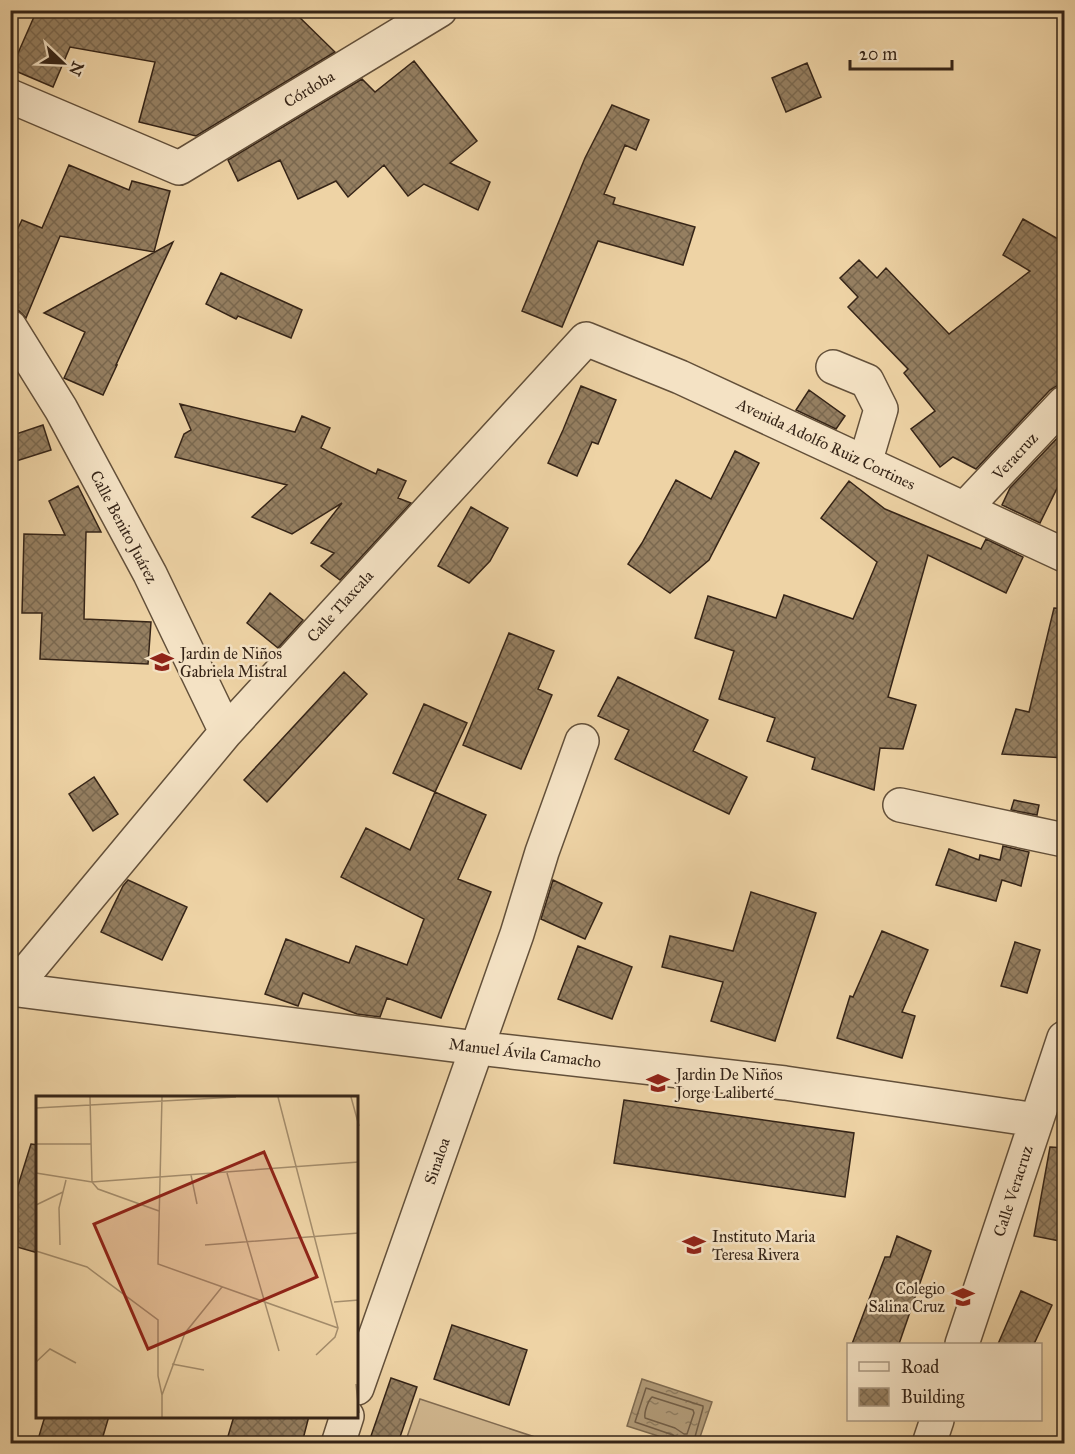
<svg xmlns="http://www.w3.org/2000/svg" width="1075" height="1454" font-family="'IM FELL Great Primer',serif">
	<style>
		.pitch { fill: #cfb58d; stroke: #826c52; stroke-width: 1.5 }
		.water { fill: url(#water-ripples); stroke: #7e6a4f; stroke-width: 1.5 }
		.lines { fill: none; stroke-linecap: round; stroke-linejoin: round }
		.shore { stroke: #725e46; stroke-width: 1.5 }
		.building { fill: url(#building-cross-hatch); stroke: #352417; stroke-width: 1.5 }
		.minor-casing { stroke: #63503a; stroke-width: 36 }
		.minor { stroke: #f4e2c4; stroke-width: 33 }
		.labels { text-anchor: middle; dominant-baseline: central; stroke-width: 5; stroke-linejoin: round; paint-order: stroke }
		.street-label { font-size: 16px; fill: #352417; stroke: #f4e2c4 }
		.poi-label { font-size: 16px; fill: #352417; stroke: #f4e2c4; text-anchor: start }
		.inset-road { fill: none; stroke: #a48d6c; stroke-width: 1.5 }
		.view { fill: #8f2418; fill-opacity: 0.15; stroke: #8f2418; stroke-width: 3 }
		.inset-edge { fill: none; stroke: #352417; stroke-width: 3 }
	</style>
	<defs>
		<pattern id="water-ripples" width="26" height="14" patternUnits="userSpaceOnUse" patternTransform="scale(1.5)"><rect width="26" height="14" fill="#af9875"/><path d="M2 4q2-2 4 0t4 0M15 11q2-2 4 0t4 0" fill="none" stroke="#8f7c5f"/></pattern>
		<pattern id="building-cross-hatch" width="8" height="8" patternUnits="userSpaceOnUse" patternTransform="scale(1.5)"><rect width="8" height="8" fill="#957f61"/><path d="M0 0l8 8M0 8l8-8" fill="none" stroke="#7a684f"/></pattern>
	</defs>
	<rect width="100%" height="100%" fill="#eed3a5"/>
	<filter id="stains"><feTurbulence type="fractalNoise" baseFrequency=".00333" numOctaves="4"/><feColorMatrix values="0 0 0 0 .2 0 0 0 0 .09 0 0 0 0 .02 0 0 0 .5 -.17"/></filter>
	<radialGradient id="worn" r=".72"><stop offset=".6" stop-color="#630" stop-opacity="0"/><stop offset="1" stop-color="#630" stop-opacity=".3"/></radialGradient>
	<path class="pitch" d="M420,1399L547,1441L546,1443H405Z"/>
	<path class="water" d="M642,1379L712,1402L698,1443H680L627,1426Z"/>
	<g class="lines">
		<path class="shore" d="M652,1397L693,1410L694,1413L687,1434H684L675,1428L645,1418C644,1412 648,1401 652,1397Z
			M677,1444V1439L673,1435L635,1422L646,1388L703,1406V1408L693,1444"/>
	</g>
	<path class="building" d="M37,10H292L335,52L196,136L139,122L155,62L70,47L53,87L11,69Z
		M414,61L477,141L450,163L490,182L478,210L424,184L408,196L384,165L348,197L336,181L298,199L280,160L238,181L228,160L362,79L375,92Z
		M807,63L821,97L786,112L772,78Z
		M612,105L649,120L636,150L625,145L604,194L615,198L613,204L695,227L683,265L598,241L562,327L522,311L585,158Z
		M69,165L129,190L132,181L170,191L154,252L60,236L26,318L19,311L10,308V225L18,228L22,220L42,228Z
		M1023,219L1065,243V385H1058L1050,390L976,469L953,457L940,467L911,429L935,411L904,373L908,369L848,307L858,297L840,278L859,260L877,278L886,268L949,334L1030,271L1003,255Z
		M173,242L116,365H117L103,395L64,378L85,332L44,313Z
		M221,273L302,310L291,338L238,316L236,319L206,304Z
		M581,386L616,400L598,444L592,442L577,476L548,463L563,430Z
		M809,390L845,416L836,429L796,410Z
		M180,404L295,432L302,416L330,428L321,448L376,474L378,469L406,481L398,498L411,503L340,580L321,566L334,553L311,543L342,503L292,534L252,517L287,485L175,457L184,434L191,430Z
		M43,425L51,450L10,463V436Z
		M1065,430V472L1040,523L1002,505L1010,488Z
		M735,451L759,463L709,560L670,593L628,564L642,543L676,480L711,499Z
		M849,481L885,509L981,549L986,539L1023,557L1006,593L928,555L888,697L916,705L903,749L880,748L874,790L812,769L815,758L767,741L775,718L719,699L734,651L695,638L708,596L776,618L784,595L853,619L877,562L821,518Z
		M78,486L101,532H86L84,619L151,622L148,664L40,659L42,613H22L24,534L65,535L49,501Z
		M471,507L508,528L490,561L469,583L438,566Z
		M270,593L303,620L278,648L247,623Z
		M1054,608L1065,609V758L1002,754L1016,709L1029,712Z
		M509,633L554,651L538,689L552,695L521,769L463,745Z
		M344,672L367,694L267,802L244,780Z
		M618,677L708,720L693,751L747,777L729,814L615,759L629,730L598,716Z
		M424,704L467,723L435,792L393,773Z
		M94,777L118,814L93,831L69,794Z
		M435,792L486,815L458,879L491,892L441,1018L387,998L380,1017L357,1014L303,993L298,1006L265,994L286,939L349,963L356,946L407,965L424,919L341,877L366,828L410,850Z
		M1014,800L1039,805L1037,815L1011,810Z
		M1003,846L1029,852L1021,886L1002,880L996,901L936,885L949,849L979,860L980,855L1000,860Z
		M128,880L187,907L162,960L101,932L123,886Z
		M553,880L602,903L585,939L541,919Z
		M751,892L816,913L775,1041L711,1021L723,982L662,967L670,936L733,951Z
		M882,931L928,950L902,1012L915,1016L902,1058L837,1038L850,996L853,997Z
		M1015,942L1040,950L1027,993L1001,986Z
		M578,946L632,967L612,1019L558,999Z
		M624,1100L854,1133L845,1197L614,1163Z
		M31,1144L38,1145V1253L10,1245V1211Z
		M1050,1147L1065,1148V1242L1034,1236Z
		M897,1236L931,1251L899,1344H852L885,1257H890Z
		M1021,1291L1052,1305L1034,1344H998Z
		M452,1325L527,1350L509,1405L434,1379Z
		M391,1378L417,1387L398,1443H393L371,1436Z
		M45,1416H109L101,1443H37Z
		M234,1416H309L302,1443H226Z"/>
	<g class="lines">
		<g class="minor-casing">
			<path id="minor" d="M10,96L179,168L440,10
				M10,327L61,409L150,574L226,732
				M833,367L867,381L881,409L865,463
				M965,508L1064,403
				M900,805L1064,840
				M10,989L477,1048L785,1083L1036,1120
				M10,992L226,732L586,339L680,377L1064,555
				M962,1344L1064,1038
				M357,1388L517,934L542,852L582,741
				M338,1444L347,1416
				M929,1444L937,1420"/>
		</g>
		<use href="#minor" class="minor"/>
	</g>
	<defs>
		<g id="school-bare" transform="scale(1.8)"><path d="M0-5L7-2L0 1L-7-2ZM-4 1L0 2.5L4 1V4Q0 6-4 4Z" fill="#8f2418" stroke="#f4e2c4" stroke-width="2.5" paint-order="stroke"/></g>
	</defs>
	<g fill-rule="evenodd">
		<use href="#school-bare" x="162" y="662"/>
		<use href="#school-bare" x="658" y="1083"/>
		<use href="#school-bare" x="694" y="1245"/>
		<use href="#school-bare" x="963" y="1297"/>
	</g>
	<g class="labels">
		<g class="street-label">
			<text transform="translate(309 89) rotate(-31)">Córdoba</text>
			<text transform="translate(826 444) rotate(25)">Avenida Adolfo Ruiz Cortines</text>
			<text transform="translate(1015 456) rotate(-47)">Veracruz</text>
			<text transform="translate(124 527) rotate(62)">Calle Benito Juárez</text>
			<text transform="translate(340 606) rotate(-48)">Calle Tlaxcala</text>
			<text transform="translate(525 1053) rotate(7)">Manuel Ávila Camacho</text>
			<text transform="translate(437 1161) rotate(-71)">Sinaloa</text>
			<text transform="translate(1013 1191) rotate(-72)">Calle Veracruz</text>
		</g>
		<g class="poi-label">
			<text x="180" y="653">Jardin de Niños<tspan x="180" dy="18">Gabriela Mistral</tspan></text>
			<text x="676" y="1074">Jardin De Niños<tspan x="676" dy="18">Jorge Laliberté</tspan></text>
			<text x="712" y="1236">Instituto Maria<tspan x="712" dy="18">Teresa Rivera</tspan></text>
			<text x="945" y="1288" text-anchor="end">Colegio<tspan x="945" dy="18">Salina Cruz</tspan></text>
		</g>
	</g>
	<g transform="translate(36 1096)">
		<rect width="322" height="322" fill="#eed3a5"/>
		<path class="inset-road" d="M54,1L56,86L62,93L123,115M126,1L122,168L302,232M242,1L302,232L299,241L280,259M315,1L323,30M0,12L200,1M0,48H55M0,77L56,86L323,66M191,77L243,255M155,79L161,108M0,109L27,96M24,149L23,112L30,84M169,149L323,137M0,155L51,171L122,224V280L126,299M298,206L323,204M0,266L14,253L40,267M136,268L168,274M320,288L323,317M126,322V299L149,237L186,191"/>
		<path class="view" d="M228,56L281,181L112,253L58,128Z"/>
		<rect width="322" height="322" class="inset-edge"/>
	</g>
	<rect width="1075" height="1454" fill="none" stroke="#eed3a5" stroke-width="36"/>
	<rect x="12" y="12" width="1051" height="1430" fill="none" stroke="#352417" stroke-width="3"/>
	<rect x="18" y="18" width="1039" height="1418" fill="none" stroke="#352417" stroke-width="1.5"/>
	<rect x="847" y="1343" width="195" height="78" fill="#f4e2c4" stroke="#a8967f" stroke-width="1.5"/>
	<rect x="859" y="1362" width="30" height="9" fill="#f4e2c4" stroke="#a8967f" stroke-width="1.5"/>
	<text x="901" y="1373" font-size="18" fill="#352417">Road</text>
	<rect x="859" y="1388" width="30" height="18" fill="url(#building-cross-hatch)" stroke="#a8967f" stroke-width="1.5"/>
	<text x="901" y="1403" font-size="18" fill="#352417">Building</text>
	<g transform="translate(63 63) rotate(113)" stroke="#f4e2c4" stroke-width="4.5" paint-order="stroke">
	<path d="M0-4.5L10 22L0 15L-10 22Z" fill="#352417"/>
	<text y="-9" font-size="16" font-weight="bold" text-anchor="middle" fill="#352417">N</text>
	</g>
	<path d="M850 60v9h102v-9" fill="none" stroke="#352417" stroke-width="3"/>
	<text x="859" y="60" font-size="18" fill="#352417" stroke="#f4e2c4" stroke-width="4.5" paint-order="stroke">20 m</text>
	<rect width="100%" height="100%" filter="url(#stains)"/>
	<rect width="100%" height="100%" fill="url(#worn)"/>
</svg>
